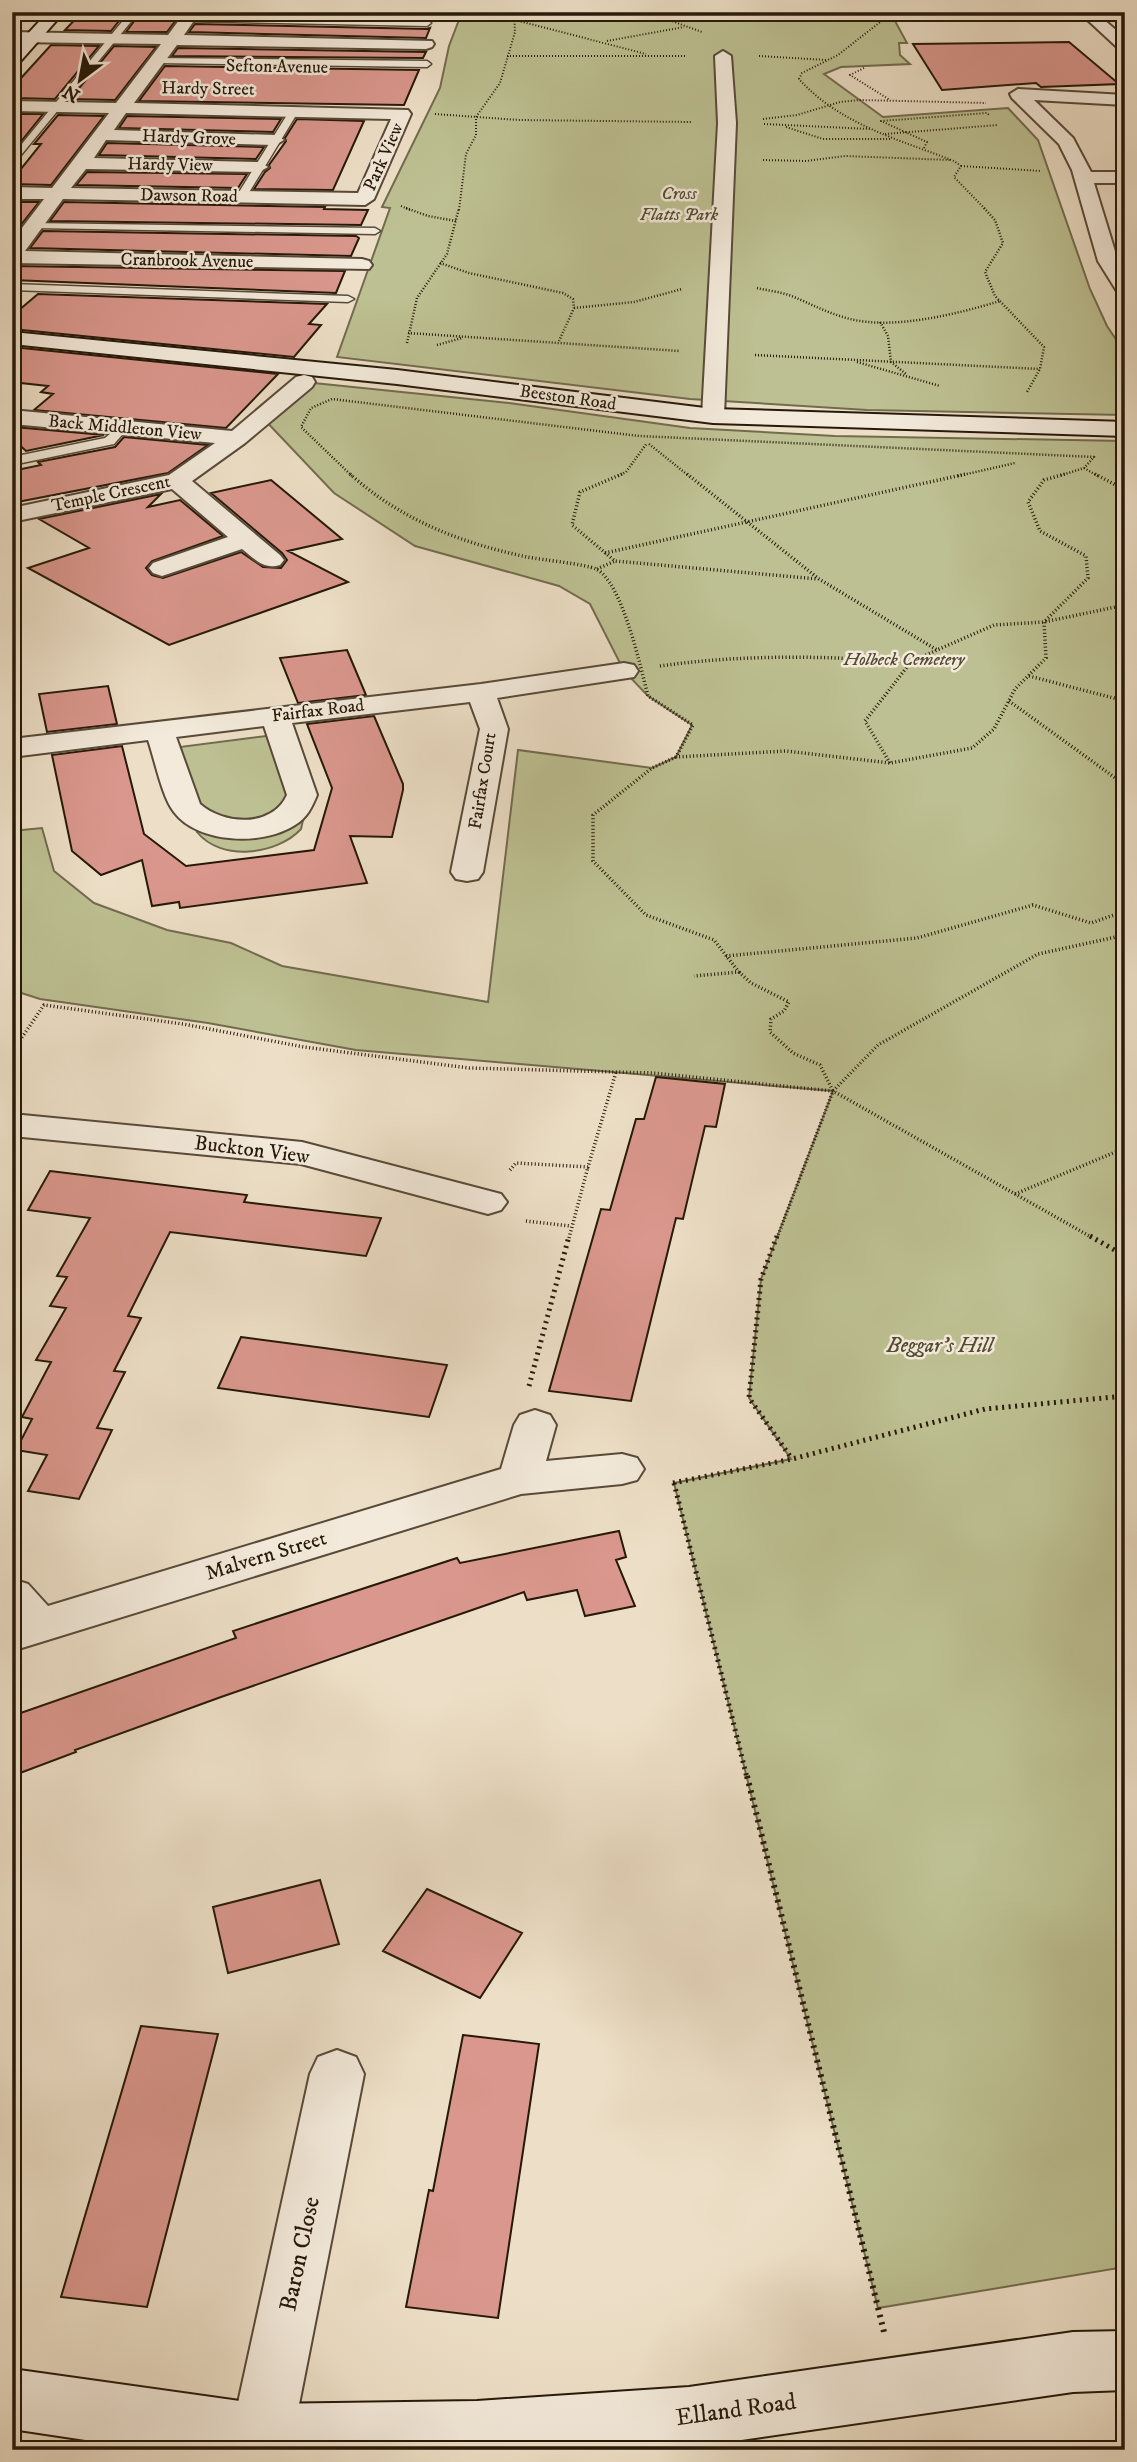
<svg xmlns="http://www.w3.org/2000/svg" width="1137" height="2462" font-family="'IM FELL DW Pica',serif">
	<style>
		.green { fill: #bdc092; stroke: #726c4e; stroke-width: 2 }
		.building { fill: #da978d; stroke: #261909; stroke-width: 2 }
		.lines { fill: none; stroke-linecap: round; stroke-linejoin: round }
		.lane-casing { stroke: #584a38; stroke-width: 3 }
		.street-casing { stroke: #584a38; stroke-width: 4 }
		.secondary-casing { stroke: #261909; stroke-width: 4 }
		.path-far4 { stroke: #261909; stroke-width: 2; stroke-dasharray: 1 2; stroke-linecap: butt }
		.path-far3 { stroke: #261909; stroke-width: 2.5; stroke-dasharray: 1 2; stroke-linecap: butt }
		.path-far2 { stroke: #261909; stroke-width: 3.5; stroke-dasharray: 1 2.5; stroke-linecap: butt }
		.path-far1 { stroke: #261909; stroke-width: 5; stroke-dasharray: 2 4.5; stroke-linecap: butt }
		.path { stroke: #261909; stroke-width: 6; stroke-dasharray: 2.5 5; stroke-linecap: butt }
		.lane { fill: #f3eadb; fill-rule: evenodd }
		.street { fill: #f3eadb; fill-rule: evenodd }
		.secondary { fill: #f3eadb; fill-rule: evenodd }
		.labels { text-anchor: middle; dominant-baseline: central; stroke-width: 5; stroke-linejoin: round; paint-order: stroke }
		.far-street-label { font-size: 18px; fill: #261909; stroke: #f3eadb }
		.far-park-label { font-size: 18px; font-style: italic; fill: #534b32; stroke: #f3eadb }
		.street-label { font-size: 21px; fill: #261909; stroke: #f3eadb }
		.park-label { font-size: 21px; font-style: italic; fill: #534b32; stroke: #f3eadb }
		.near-street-label { font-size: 24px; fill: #261909; stroke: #f3eadb }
	</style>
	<rect width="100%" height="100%" fill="#eddfc7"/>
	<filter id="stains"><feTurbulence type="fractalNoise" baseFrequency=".00286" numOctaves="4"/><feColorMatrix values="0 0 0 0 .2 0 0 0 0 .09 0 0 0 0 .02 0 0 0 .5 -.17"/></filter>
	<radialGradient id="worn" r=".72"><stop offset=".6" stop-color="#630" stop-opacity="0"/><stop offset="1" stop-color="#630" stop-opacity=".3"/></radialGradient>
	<path class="green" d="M462,12L1061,13L895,21L907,43H899L900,55L910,64L841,67L824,74L883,117L1008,108L1038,140L1090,289L1107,326L1125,353V415L867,410L690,399L337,357L390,208L382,207L440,88L449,46Z
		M304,382L509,403L690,428L835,436L1125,441V2267L878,2308L674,1483L791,1459L749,1398L761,1279L833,1091L356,1050L208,1023L40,999L12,990V831L42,828L54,871L94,903L167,930L231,943L282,966L488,1002L518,750L652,768L676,757L692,725L648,696L624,671L590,604L559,586L415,546L334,493L262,417Z
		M274,735L303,820L301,829C277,855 221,862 197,832L172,748Z"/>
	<path class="building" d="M82,12H126L111,31L65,30Z
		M141,12H182L167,32H126Z
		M202,12H427L425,17Z
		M195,24L427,29L430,28L426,38L189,32Z
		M1069,42L1119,84L1041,87L1036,83L942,90L913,44Z
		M51,45L99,46L55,99L12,98V88Z
		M114,46L156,47L115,100L70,99Z
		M178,48L426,52L423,58L172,56Z
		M165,66L419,70L404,105L139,101Z
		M12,114H43L19,144H12Z
		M58,115L104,116L51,185L12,184V180L41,144H34Z
		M127,116L281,119L273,132L119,128Z
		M297,119L364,121L333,190L254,189L265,172L270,168L269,165L286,141L285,138Z
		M107,143L264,147L256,159L99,155Z
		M87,172L247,174L238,188L76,185Z
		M12,202H39L12,236Z
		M64,202L325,207L324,209L368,210L361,225L50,221Z
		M43,231L356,236L359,238L351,256L30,248Z
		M12,266L345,271L336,293L12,280Z
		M38,294L327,304L309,324L321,325L294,357L12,329V316Z
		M12,347L278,374L226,428L34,410L53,394L41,392L48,386L12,382Z
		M14,427L104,435L26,451L12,438Z
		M124,437L208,445L168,473L12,503V471L41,465L38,462L115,447Z
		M271,480L342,539L288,551L348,582L169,645L28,568L89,548L39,519L161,494L148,507L180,500L223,536L152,561L146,568L152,575L163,578L241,552L263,567L281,568L287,560L282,553L211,493Z
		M347,650L366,695L298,703L280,658Z
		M108,686L117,724L47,732L39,694Z
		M374,716L403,784V790L392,837L350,836L367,883L180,908L179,902L152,906L142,860L101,875L72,851L52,755L122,746L144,834L186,866L314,850L332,788L307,724Z
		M656,1077L725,1084L716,1127L705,1126L683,1219L676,1218L631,1401L549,1391L601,1209L610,1210L636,1119H644Z
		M50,1171L247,1195L244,1202L381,1218L366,1256L170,1232L128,1316L141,1318L114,1371L125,1372L97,1428L112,1430L79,1499L28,1491L47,1455L16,1450L32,1419L22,1417L51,1362L36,1360L66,1308L50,1306L67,1277L57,1276L90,1218L28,1210Z
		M241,1337L324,1348L447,1365L429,1417L218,1388Z
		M619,1531L626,1557L616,1560L635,1606L585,1616L577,1590L527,1600L524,1592L221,1697L75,1750L76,1752L12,1776V1716L236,1638L233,1631L457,1558L460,1563Z
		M320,1880L339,1944L228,1973L213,1907Z
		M427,1889L522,1933L480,1998L383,1951Z
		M141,2026L218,2034L147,2307L61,2297Z
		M463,2035L539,2044L498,2318L406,2307L429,2190L433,2191Z"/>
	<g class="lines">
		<g class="lane-casing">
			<path id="lane" d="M130,12H139L12,166V156Z
				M188,16L427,20L431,23L427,26L185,21Z
				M155,58L427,61L431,64L427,67L158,63L155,62Z
				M290,110L298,112L245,199H237L236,197Z
				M31,223L375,228L380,231L375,234L35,228L30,225Z
				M12,284L348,296L354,299L348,302L12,290Z
				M122,424L128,428L114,444L12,465V457L105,438Z"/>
		</g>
		<g class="street-casing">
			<path id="street" d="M185,12H200L184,35L432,41L434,44L432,47L426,49L177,45L134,103L408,110L411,114L374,199L365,205L63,199L25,251L362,259L369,261L372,265L369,269L12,263V241L44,199H12V187L52,188L109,113L12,111V101L116,103L161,44L12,42V32L168,35ZM126,113L391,119L358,193L71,188L86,169L259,172L268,167L259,162L94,158L106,140L275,145L284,140L275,135L114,130Z
				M1079,12H1095L1125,38V51L1119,49Z
				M723,51L731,56L736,123L724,416L721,421H705L702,416L718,123L715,56Z
				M1018,89L1125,95V105L1034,100L1073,138L1091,172H1125V183H1094L1118,261L1125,272V295L1118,293L1098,261L1072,170L1059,144L1012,98L1010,94Z
				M304,375L312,377L315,382L312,387L245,443L192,481L280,555L284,560L280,565C263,570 255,559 242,549L171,573L162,576L153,573L149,568L153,563L228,537L172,489L12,522V508L169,475L215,443L12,424V410L232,431L296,377Z
				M624,663L634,665L638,671L634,677L497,698L508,729L483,872L478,879L467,881L456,879L451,872L480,729L470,702L292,723L317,795C312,807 307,818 295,825C263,846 198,844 174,812C162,797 155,760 148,740L12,757V739L481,684ZM264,726L287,795C272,828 224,825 200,804L176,737Z
				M12,1114L302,1142L501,1194L507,1202L501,1210L488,1214L301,1164L12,1136Z
				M535,1410L550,1415L556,1425L546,1461L622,1454L637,1458L644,1469L637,1480L622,1484L521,1494L12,1651V1579L28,1584L48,1606L501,1469L514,1425L520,1415Z
				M337,2050L356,2057L364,2074L293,2435L287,2450H237L231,2435L310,2074L318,2057Z"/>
		</g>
		<g class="secondary-casing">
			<path id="secondary" d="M48,12H64L18,64L12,66V51Z
				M12,332L397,370L713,409L1125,422V436L713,423L397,384L12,344Z
				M1125,2331V2390L1073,2392L672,2450H152L12,2429V2369L262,2404L477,2401L689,2387L1073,2332Z"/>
		</g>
		<path class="path-far4" d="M654,12L658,16L702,32
			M879,12L884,19
			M923,12L884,19L838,55L802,73L799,79C839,124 900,140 954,161L961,166L954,177L986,210
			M515,20L646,54
			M607,41L684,27
			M507,56H687
			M759,56L827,60
			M864,68L850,75L890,100
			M435,114L519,120L692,122
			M763,119L797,115L840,102L860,100L986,103
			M764,124L870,129
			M786,127L823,139H891
			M885,134L998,125
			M924,148L927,142L881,121L987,113L990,116
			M763,160L806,161L845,156L950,160
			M961,166L1041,171
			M401,206L410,210
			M459,210L466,154L476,135V117L500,83L515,32L514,12"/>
		<path class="path-far3" d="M406,208L428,216L456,221
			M984,208L995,220L1003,243L985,272L995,296L1044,347L1040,369L1027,392
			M440,263L469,273L563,293L573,299L574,308L559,341
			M757,288C769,291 783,292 794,297C813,305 830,314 850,319C894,330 957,314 1000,301
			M574,308L634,302L682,289
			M880,322L888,336L891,362L906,374
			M408,333L680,351
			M407,343L417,298L447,254L459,208
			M437,345L462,338
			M755,355L1040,369
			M857,362L940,386
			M649,444L689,476
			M1084,468L1098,476
			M352,476L301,427L311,408L332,399L639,436L1094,457L1084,468L1059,476
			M618,476L626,472L647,443
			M958,476L1015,463"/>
		<path class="path-far2" d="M350,474C401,520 461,543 527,557C543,560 585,564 596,569C622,581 641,669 648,696L693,725L676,757L786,751L890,763L972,748L994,729L1015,689L1046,658L1044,622L1088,578L1086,556L1040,531L1028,502L1044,480L1065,474
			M622,474L580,492L572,525L615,561L818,579
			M687,474L819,579L937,650
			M1095,474L1125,490
			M605,553L966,474
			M597,569L615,561
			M660,666C744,654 827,656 911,662
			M1029,676L1125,701
			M1009,701L1125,785
			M676,757L652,768L593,815V861L646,915L714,940L739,972L694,976
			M890,763L865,721L911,662L937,650L994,625L1044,622L1125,605
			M726,956L917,938L1033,905L1091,923L1125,911
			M739,972L751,983L789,1002L784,1011L771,1019L770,1032L793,1053L820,1065L833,1091
			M12,1052L44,1005L183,1024L304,1047L469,1068L653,1073L833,1091L1093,1238
			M510,1170L516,1163L588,1167L616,1072
			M1015,1194L1125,1148
			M526,1221L570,1226
			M569,1238L588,1167
			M777,1238L833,1091L878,1045L1038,954L1125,935"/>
		<path class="path-far1" d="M777,1236L761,1279L749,1398L792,1459
			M1090,1236L1125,1256
			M529,1386L569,1236
			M673,1483L792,1459L985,1409L1125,1396
			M674,1483L747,1778"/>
		<path class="path" d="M747,1776L884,2332"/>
		<use href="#lane" class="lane"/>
		<use href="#street" class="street"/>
		<use href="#secondary" class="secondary"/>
	</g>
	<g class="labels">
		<g class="far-street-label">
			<text transform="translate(277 67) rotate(1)">Sefton Avenue</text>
			<text transform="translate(208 89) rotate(1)">Hardy Street</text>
			<text transform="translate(189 138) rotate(2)">Hardy Grove</text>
			<text transform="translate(384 157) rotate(-66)">Park View</text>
			<text transform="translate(170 165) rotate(1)">Hardy View</text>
			<text transform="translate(189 196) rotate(1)">Dawson Road</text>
			<text transform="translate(187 261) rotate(1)">Cranbrook Avenue</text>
			<text transform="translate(568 398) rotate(8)">Beeston Road</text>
			<text transform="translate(125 428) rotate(5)">Back Middleton View</text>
			<text transform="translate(111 494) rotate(-12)">Temple Crescent</text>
			<text transform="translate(318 711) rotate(-7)">Fairfax Road</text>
			<text transform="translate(483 781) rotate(-81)">Fairfax Court</text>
		</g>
		<g class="far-park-label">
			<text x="679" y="194">Cross<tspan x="679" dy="21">Flatts Park</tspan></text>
			<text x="904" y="660">Holbeck Cemetery</text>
		</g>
		<g class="street-label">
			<text transform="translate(252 1150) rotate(7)">Buckton View</text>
			<text transform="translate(266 1556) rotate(-17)">Malvern Street</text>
		</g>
		<g class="park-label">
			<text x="940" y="1346">Beggar's Hill</text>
		</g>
		<g class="near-street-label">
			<text transform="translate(300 2254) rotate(-78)">Baron Close</text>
			<text transform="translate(736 2410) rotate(-8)">Elland Road</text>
		</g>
	</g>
	<rect width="1137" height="2462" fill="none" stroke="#eddfc7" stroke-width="42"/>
	<rect x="14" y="14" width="1109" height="2434" fill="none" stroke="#261909" stroke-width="3.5"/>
	<rect x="21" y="21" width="1095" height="2420" fill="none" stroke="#261909" stroke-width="2"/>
	<g transform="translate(80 80) rotate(212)" stroke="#f3eadb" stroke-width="5" paint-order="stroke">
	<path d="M0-5L12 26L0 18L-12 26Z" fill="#261909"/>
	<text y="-10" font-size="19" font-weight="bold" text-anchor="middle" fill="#261909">N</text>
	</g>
	<rect width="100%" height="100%" filter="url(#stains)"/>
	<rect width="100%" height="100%" fill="url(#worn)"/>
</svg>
